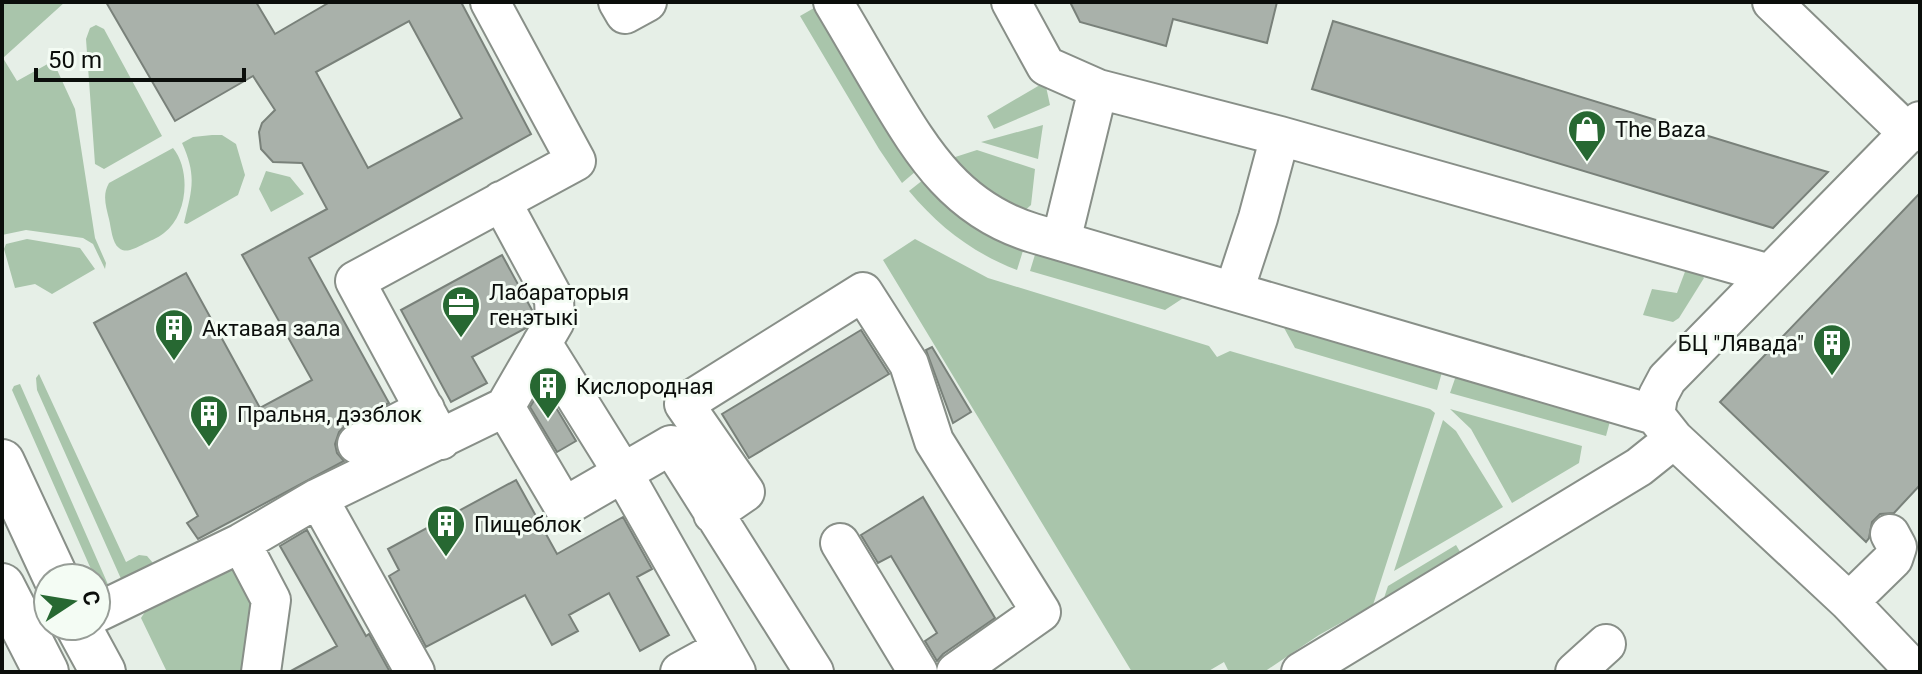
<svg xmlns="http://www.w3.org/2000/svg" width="1922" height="674" font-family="Roboto,sans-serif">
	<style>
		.green { fill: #a9c5ab }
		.building { fill: #a9b1aa; stroke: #79817a; stroke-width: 2; fill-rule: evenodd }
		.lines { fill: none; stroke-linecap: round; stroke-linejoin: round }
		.minor-casing { stroke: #888f88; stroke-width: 42 }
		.major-casing { stroke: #888f88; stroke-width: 48 }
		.minor { stroke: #fff; stroke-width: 38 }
		.major { stroke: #fff; stroke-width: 44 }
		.labels { text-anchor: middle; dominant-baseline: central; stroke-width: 6; stroke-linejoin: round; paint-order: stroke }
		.poi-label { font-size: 22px; fill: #0b0e0b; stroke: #f4fcf4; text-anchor: start }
	</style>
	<rect width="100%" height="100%" fill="#e6efe7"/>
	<path class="green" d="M2,2H65L3,58L17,81L53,61L75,109L95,238L106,263L105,269L93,244L83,238L26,230L2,235Z
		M821,4L922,166L902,183L879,149L800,16Z
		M96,25L104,29L162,136L104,169L95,164L86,39L90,28Z
		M1045,82L1050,105L994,129L987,116Z
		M1043,125L1038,159L981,142Z
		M212,135H222L236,144L245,175L238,195L187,224L184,223C192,189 197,176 182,143L193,137Z
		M173,148C191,170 188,215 164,233C158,238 149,241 142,245C135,248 126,254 119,248C112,243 111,227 109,219C106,206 102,195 109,183Z
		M977,150L1035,169L1031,205L1022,213L1014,214L949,159Z
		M266,171L290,177L304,194L271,212L259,189Z
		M928,176L1026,241L1017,270C973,253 939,227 909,191Z
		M27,239L80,248L95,269L52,294L35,284L15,288L4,249L6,244Z
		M915,239L988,278L1209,346L1217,357L1230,351L1430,409L1435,413L1373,605L1319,635L1264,672H1229L1224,662L1207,672H1132L883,260Z
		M1037,248L1194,291L1165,310L1030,271Z
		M1686,269L1699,272L1704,278L1679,318L1673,322L1643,315L1652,289L1677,293Z
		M1276,313L1444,365L1437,390L1295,348Z
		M1459,367L1613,410L1606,436L1450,393Z
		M39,374L126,562L139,555L147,556L153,563L154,568L122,581L37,390L36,378Z
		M20,384L110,589L100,584L94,576L12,390L14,386Z
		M1450,409L1582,446L1579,463L1512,503L1471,429Z
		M1443,420L1456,431L1503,507L1394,571Z
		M1456,545L1462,555L1384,598L1388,586Z
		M232,564L253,579V672H167L141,618L150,604Z"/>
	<path class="building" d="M106,2H256L275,34L330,2H461L531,134L309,258L389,403L347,424L339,432L335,444L337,453L344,461L198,539L187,523L198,516L94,323L186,273L260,408L312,380L242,255L327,209L302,163L273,162L261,149L259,132L262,123L275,110L253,76L175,121ZM409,21L462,118L368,168L316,72Z
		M1070,2H1277L1267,43L1173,19L1166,46L1080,22Z
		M1333,21L1767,154L1828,172L1773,228L1312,89Z
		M1920,193V485L1894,513L1880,514L1872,522L1869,538L1866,542L1720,402Z
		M502,255L532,310L533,316L526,328L472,357L487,383L451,402L401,310Z
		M861,330L889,374L749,458L722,414Z
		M932,347L971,412L953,423L926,350Z
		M543,386L576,441L557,452L530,407Z
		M516,480L557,554L623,517L652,569L637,577L669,635L640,651L609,593L569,615L578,631L552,645L525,595L426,647L389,576L399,570L388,549Z
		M923,497L995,618L943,654L937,661L925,641L937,633L891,556L878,563L861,535Z
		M307,530L366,636L369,634L390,672H289L337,646L280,546Z"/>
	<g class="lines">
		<g class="minor-casing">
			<path id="minor" d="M618,2L625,14L647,2
				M833,2C851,32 868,62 886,92C924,156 958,210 1033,233L1655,415L1674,439L1849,602L1916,672
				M1011,2L1046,66L1098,89L1280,136L1770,274
				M1772,2L1909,134
				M1061,241L1098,89
				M1234,291L1258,218L1280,136
				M542,343L623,473L736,672
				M505,407L564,507L671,445L814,672
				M1655,415L1658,396L1667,379L1920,121
				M441,440L355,281L576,161L490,2
				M357,444L425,409
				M318,498L415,672
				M713,514L745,492L684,404L863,292L909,364L934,441L1041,612L956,672
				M241,543L271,600L261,672
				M840,543L918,672
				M1849,602L1893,559L1897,547L1890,534
				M96,613L241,543L318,498L505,407L555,321L554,299L501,201
				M680,672L722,649
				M1301,672L1639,467L1674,439
				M1575,672L1606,644"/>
		</g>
		<g class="major-casing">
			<path id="major" d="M2,462L56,578
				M2,586L46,672
				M78,626L103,672"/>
		</g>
		<use href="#minor" class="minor"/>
		<use href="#major" class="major"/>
	</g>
	<defs>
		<g id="shop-pin" transform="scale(2)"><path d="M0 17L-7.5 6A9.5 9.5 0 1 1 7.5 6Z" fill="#276832" stroke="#f4fcf4"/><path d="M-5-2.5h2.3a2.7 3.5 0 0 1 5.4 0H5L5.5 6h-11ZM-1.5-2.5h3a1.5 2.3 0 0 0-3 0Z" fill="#fff"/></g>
		<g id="office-pin" transform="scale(2)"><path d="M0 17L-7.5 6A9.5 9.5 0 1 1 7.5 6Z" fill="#276832" stroke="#f4fcf4"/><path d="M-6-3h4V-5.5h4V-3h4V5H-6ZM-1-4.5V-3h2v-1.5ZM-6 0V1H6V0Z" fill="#fff"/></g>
		<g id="building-pin" transform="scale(2)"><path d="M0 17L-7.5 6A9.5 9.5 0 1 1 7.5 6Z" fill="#276832" stroke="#f4fcf4"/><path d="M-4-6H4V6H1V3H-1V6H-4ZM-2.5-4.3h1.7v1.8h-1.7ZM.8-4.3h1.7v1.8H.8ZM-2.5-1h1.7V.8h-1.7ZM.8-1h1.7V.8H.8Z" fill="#fff"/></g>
	</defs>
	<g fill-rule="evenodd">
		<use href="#shop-pin" x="1587" y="129"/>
		<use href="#office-pin" x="461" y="305"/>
		<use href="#building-pin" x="174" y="328"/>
		<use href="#building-pin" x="1832" y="343"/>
		<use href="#building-pin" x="548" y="386"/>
		<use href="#building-pin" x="209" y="414"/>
		<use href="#building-pin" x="446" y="524"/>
	</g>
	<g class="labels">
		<g class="poi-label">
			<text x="1615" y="129">The Baza</text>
			<text x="489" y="292">Лабараторыя<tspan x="489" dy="25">генэтыкі</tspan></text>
			<text x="202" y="328">Актавая зала</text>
			<text x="1804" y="343" text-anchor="end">БЦ "Лявада"</text>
			<text x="576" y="386">Кислородная</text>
			<text x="237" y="414">Пральня, дэзблок</text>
			<text x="474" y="524">Пищеблок</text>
		</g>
	</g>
	<rect width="1922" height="674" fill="none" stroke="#0b0e0b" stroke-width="8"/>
	<g transform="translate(72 602) rotate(78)"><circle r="38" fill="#f4fcf4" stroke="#979d97" stroke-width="2"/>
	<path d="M0-6L14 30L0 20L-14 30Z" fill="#276832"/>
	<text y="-12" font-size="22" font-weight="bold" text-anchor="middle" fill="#0b0e0b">С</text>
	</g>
	<path d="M36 68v12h208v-12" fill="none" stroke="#0b0e0b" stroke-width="4"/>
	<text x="48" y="68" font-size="24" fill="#0b0e0b" stroke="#f4fcf4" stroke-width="6" paint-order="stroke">50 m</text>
</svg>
